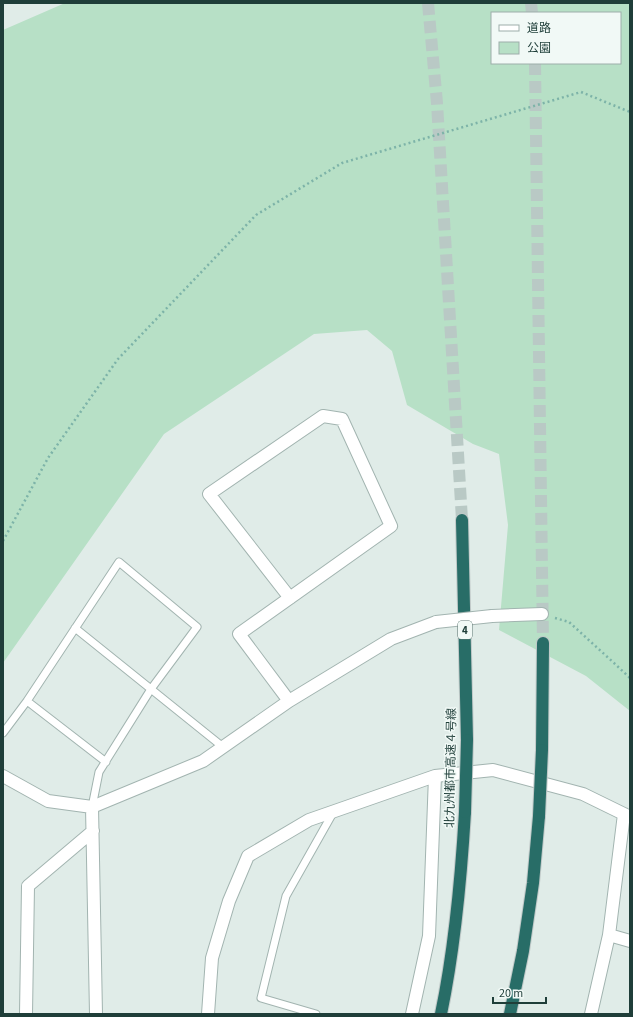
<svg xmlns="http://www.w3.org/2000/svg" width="633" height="1017" font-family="'Source Sans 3','Noto Sans JP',sans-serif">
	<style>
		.green { fill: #b7e0c6; fill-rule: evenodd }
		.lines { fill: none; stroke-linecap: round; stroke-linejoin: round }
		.highway-tunnel { stroke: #b9c9c5; stroke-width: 12; stroke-dasharray: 12 6; stroke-linecap: butt }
		.lane-casing { stroke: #a2b4b0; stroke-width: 9 }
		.street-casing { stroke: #a2b4b0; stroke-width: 14 }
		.highway-casing { stroke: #c0c9c8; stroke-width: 14 }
		.path { stroke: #7db3a8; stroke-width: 2.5; stroke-dasharray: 2 3; stroke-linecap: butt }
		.lane { stroke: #fff; stroke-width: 7 }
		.street { stroke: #fff; stroke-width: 12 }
		.highway { stroke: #286d67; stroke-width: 12 }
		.street-bridge-casing { stroke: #a2b4b0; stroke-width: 14; stroke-linecap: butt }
		.highway-bridge-casing { stroke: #c0c9c8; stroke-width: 14; stroke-linecap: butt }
		.street-bridge { stroke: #fff; stroke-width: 12 }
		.highway-bridge { stroke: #286d67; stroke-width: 12 }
		.labels { text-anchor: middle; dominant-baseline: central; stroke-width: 3; stroke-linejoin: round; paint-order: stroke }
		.shield { fill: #f1f9f6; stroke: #5e7672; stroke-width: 1 }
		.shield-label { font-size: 11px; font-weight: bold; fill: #1f3e39 }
		.street-label { font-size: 12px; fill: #1f3e39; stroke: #f1f9f6 }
	</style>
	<rect width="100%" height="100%" fill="#e0ece8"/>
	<path class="green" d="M65,3H630V711L586,676L499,630L508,525L499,454L473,444L407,405L392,351L367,330L314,334L164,434L3,663V30ZM492,13H620V63H492Z"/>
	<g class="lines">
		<path class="highway-tunnel" d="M428,3L437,103L462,520
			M531,3L532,13
			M535,63L543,643"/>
		<g class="lane-casing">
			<path id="lane" d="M75,628L223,747
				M27,701L106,762
				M3,733L27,701L119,562L197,627L151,689L99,772L92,807
				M316,1014L261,998L286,896L334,811"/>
		</g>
		<g class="street-casing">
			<path id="street" d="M492,616L542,614
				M289,701L239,634L391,526L342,419L323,416L209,494L290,598
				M3,776L48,801L92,807L203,761L289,701L391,639L436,622
				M92,807L96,1014
				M609,935L630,941
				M26,1014L28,886L93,831
				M208,1014L212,958L229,901L248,856L309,820L435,776L493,770L583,794L630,817
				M412,1014L429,936L435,776
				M591,1014L609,935L624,814"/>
		</g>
		<g class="highway-casing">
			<path id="highway" d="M462,520L467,740
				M542,750L543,643
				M441,1014C455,947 461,880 465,812
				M510,1014L523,951L533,883L539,816"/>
		</g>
		<path class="path" d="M3,541L48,458L118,359L256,215L342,163L581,92L630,112
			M555,618L569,622L614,663L630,678"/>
		<use href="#lane" class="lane"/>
		<use href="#street" class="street"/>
		<use href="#highway" class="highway"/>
		<g class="street-bridge-casing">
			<path id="street-bridge" d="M436,622L492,616"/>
		</g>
		<g class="highway-bridge-casing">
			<path id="highway-bridge" d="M465,812L467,740
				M539,816L542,750"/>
		</g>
		<use href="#street-bridge" class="street-bridge"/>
		<use href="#highway-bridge" class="highway-bridge"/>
	</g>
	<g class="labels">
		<rect class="shield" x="458" y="621" width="14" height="18" rx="3"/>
		<g class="shield-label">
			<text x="465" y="630">4</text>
		</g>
		<g class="street-label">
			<text transform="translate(451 768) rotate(-89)">北九州都市高速４号線</text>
		</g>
	</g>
	<rect width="633" height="1017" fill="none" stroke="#1f3e39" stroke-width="8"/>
	<rect x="491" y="12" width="130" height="52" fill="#f1f9f6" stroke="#9daeaa"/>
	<rect x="499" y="25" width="20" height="6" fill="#ffffff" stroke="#9daeaa"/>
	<text x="527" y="32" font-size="12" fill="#1f3e39">道路</text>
	<rect x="499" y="42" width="20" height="12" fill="#b7e0c6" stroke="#9daeaa"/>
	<text x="527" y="52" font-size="12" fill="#1f3e39">公園</text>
	<path d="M493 997v6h53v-6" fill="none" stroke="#1f3e39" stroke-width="2"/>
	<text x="499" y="997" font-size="12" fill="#1f3e39" stroke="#f1f9f6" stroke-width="3" paint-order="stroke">20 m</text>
</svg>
